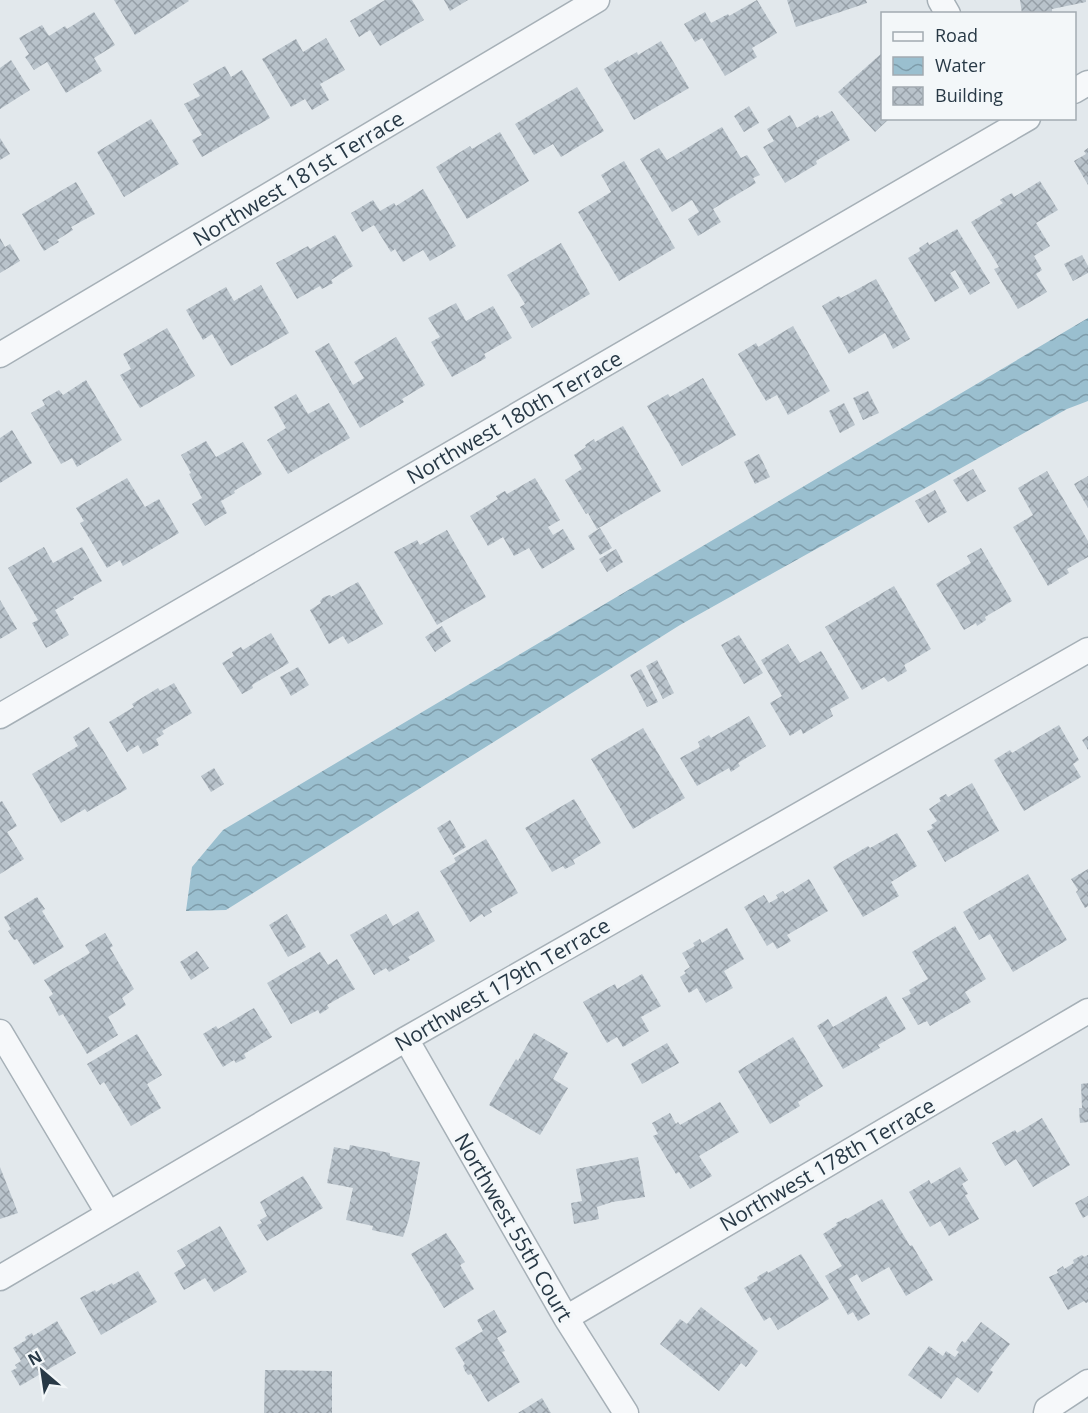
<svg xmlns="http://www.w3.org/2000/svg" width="1088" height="1413" font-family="'Open Sans',sans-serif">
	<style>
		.water { fill: url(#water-waves) }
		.building { fill: url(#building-cross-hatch) }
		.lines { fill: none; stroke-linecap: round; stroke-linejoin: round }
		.street-casing { stroke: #a6b0b7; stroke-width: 27 }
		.street { stroke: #f6f8fa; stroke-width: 24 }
		.labels { text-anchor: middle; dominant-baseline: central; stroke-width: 6; stroke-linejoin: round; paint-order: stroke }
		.street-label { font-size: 21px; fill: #283946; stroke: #f3f7f9 }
	</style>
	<defs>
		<pattern id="water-waves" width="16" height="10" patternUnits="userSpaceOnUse" patternTransform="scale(1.5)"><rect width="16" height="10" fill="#9abfcf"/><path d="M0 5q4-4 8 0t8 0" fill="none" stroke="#7e9caa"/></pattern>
		<pattern id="building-cross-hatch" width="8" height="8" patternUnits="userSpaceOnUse" patternTransform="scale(1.5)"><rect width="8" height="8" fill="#b9c3cb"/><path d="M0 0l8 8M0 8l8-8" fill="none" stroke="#969fa7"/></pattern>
	</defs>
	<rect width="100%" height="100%" fill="#e2e8ec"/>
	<path class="water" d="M1088,318V401L1067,409L680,625L226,910L186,911L192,867L223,830Z"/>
	<path class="building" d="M114,0H188L189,1L135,35Z
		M385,0H412L424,20L380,46L370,30L359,37L350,21Z
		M444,0H468L450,11Z
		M757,0L777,33L752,48L757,57L725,76L702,38L695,42L684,24L705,12L711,23L728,14L729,16Z
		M787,0H866L867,3L796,27Z
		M1020,0H1086V2L1052,9V12L1046,14H1022Z
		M94,12L115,45L94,58L102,71L66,93L47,62L34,70L25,57L29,54L19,38L42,25L49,36L65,26L67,29Z
		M326,38L345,70L320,84L329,100L312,110L305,99L291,107L262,59L296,39L303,52Z
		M661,41L689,88L634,120L604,69L618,60L619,62L637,52L638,55Z
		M882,53V118H890L875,132L838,92Z
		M11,60L30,90L0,109V68Z
		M225,66L231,77L242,70L270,118L202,157L192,140L202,135L184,104L200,96L193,84Z
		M577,87L604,131L561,157L553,144L534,155L515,124Z
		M749,106L759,123L744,132L734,116Z
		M832,111L850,140L816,161L817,164L785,183L763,147L774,141L767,129L790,115L797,128L818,115L819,118Z
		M151,119L179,164L124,197L97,152Z
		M722,127L741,158L747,155L760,175L753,178L756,183L713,209L721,222L698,236L688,219L699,212L692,200L672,212L640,159L659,148L667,160Z
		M500,132L529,181L467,219L436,167L470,146L472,149Z
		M0,138L10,154L0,160Z
		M1088,148V185L1074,161L1086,154L1084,151Z
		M624,161L675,248L619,281L578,212L611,192L601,175Z
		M1040,181L1058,210L1036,223L1050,246L1034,256L1042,270L1036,274L1047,292L1018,309L994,269L999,267L971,222L1003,203L1000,200L1006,196L1012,193L1014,197Z
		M76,182L95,214L71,227L73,230L57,240L59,242L44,251L22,214Z
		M423,189L456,246L430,261L423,250L403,262L395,249L391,252L374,225L362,232L351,213L373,200L380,211L394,203L396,206Z
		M957,229L990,283L970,295L955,270L950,273L959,288L935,302L908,258L920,251L919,248L928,242L929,245Z
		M335,235L353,266L331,280L333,283L322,289L320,286L297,299L276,263L308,246L310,249Z
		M0,238L5,247L10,244L20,261L0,273Z
		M561,243L590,294L532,328L520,307L525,304L507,275Z
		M1082,255L1088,266V273L1073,281L1064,264Z
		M876,279L910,339L893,349L885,333L849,354L822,306L839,296L841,298Z
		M261,285L289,333L231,366L212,334L203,340L186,310L226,287L234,301Z
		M456,303L466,321L493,306L512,338L484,354L486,358L452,377L431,342L440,337L428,318Z
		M793,326L830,391L788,415L777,395L766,401L738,354L756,343L758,347Z
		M167,328L195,376L140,408L120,375L131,369L123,354Z
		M396,337L425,385L402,399L404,402L360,428L315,351L329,343L353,385L364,378L354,362Z
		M703,378L736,435L682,466L647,406L668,394L670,397Z
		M86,380L122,440L77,467L72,458L61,464L31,413L45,405L42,400L59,390L63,395Z
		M868,391L879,413L863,420L853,398Z
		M296,394L308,414L329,403L350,438L288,474L267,440L286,428L274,407Z
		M844,403L855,425L840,433L829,411Z
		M623,426L661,491L597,529L588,513L586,514L565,480L582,469L574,455L586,447L585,445L594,439L595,442Z
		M12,430L32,463L0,483V438Z
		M206,441L216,457L243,442L262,474L234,491L235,493L221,501L227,513L205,526L192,504L202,498L189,474L191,473L181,455Z
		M759,454L770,477L755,484L744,462Z
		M973,469L986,491L967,502L953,480Z
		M1047,471L1088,541V557L1067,569L1069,573L1048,586L1013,527L1033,515L1018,488Z
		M1088,476V508L1074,484Z
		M127,478L145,507L159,499L179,533L123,566L120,560L107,568L80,523L84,521L76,508Z
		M535,478L560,520L548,527L553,535L563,529L575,549L542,569L529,548L514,556L503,537L488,546L470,516L498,499L496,496L505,491L507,494Z
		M935,490L947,512L928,523L915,501Z
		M600,528L612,548L600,555L588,536Z
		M447,530L486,597L437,625L394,552L417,540L420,545Z
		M44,547L53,563L82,547L102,581L73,597L74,599L55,610L69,635L46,648L32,623L38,620L8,568Z
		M981,548L1012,601L985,617L986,620L977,626L976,623L964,630L936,584L971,563L967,556Z
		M616,549L623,562L607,572L599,559Z
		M358,582L383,624L348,644L343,636L329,644L310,610L321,603L320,601L324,597L330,595L331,597Z
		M894,586L931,649L904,665L907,671L888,682L884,677L862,690L825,627Z
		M0,600L17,629L0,639Z
		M442,626L451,641L435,652L425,637Z
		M271,633L289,663L252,685L253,688L242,694L222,663L234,656L232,652L241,647L243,650Z
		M739,635L763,673L744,684L721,645Z
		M788,644L800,663L821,651L849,698L830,709L833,716L803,734L801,729L790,736L770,703L782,696L761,660Z
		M657,660L674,693L663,699L646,666Z
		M298,667L309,685L291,696L280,677Z
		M641,669L658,702L647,707L630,675Z
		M174,683L192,713L162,731L164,734L156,739L159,745L143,754L138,745L127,752L109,722L134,707L132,704L158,688L160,691Z
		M749,716L766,746L738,763L740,766L731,772L729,768L697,786L680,758L700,747L698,742L709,735L711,738Z
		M1059,725L1079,760L1073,764L1081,777L1024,811L994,760L1010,750L1012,753Z
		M89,727L127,789L87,812L85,809L61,823L32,774L78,746L73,737Z
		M643,728L685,798L633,829L591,759Z
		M1088,736V750L1082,740Z
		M214,768L224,784L211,792L201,776Z
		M972,783L999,831L945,862L927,831L933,828L931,825L937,821L929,809L941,801L939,798L946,794L948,797Z
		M574,799L601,843L573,860L575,864L565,869L563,866L552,872L525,828Z
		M2,801L17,826L7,832L24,859L0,874V802Z
		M450,820L466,847L453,855L437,828Z
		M897,833L917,866L891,882L899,896L863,917L833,867L868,846L870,848Z
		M486,839L518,893L490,909L492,912L484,917L482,914L470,922L440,871L456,862L454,858Z
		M1088,869V906L1085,908L1076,892L1078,890L1071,879Z
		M1028,874L1067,940L1013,972L990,934L979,940L963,912Z
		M809,879L828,911L787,935L791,941L777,949L773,942L767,946L744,907L764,895L769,903L778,898L776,895L783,891L785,894Z
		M37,897L45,909L42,911L64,947L34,965L17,939L14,940L8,931L11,929L4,917Z
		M418,911L435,941L408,957L410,960L389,972L386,968L374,975L350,935L386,914L393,926Z
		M287,914L306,947L288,957L269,925Z
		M955,926L986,979L965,992L971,1002L930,1026L927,1021L918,1025L902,998L911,994L909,990L928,979L912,952Z
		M727,928L744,959L724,971L733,988L706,1003L697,988L689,993L680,977L686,973L684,971L690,967L682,953L695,946L693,943L700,939L702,943Z
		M105,933L113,946L110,948L134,989L122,998L126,1005L108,1017L118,1035L87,1054L63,1014L59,1016L49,997L53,994L44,980L90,953L85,945Z
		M197,951L209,968L191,980L180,962Z
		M320,952L328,965L337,959L355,989L327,1005L329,1008L320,1014L318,1010L291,1024L267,983Z
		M642,974L661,1006L641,1017L649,1031L623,1047L617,1037L607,1043L583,1002L615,984L617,989Z
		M886,996L906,1029L878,1045L880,1048L843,1069L817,1026L828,1019L833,1027Z
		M254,1008L272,1037L244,1054L246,1058L236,1063L234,1060L223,1067L203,1034L216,1026L218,1029Z
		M534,1033L568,1053L553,1079L568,1088L540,1135L489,1105L516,1059L518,1061Z
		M137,1034L162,1075L147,1084L161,1108L131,1126L104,1082L100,1085L87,1064Z
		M793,1037L823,1086L798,1102L800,1106L770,1124L738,1071Z
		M667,1043L679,1063L642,1084L631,1064Z
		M1088,1083V1122L1080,1123L1079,1108H1082L1081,1084Z
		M720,1102L739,1132L699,1156L712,1176L690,1189L679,1172L676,1174L653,1136L658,1134L652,1123L670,1113L676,1124L678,1122L680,1125Z
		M1042,1118L1070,1165L1033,1187L1016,1159L1005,1166L992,1143L1015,1130L1017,1133Z
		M350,1145L390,1153V1156L420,1162L409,1219L403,1237L372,1230L373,1226L346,1220L353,1188L327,1183L334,1147L349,1150Z
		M638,1157L645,1197L612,1202L597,1207L599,1219L574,1224L571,1203L582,1201L576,1169Z
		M0,1167L18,1213L0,1219Z
		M960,1167L968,1180L962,1184L968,1194L965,1195L979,1219L949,1236L940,1221L930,1227L909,1192L929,1180L931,1184Z
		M303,1176L323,1208L267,1241L257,1225L262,1223L260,1220L267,1216L260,1202Z
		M1088,1196V1215L1083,1218L1075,1203Z
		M882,1199L910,1246L912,1245L933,1280L906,1296L889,1267L862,1282L857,1274L849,1279L870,1314L858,1321L853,1312L848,1315L825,1276L842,1266L823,1234L837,1225L836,1223L846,1218L847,1219Z
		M220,1226L247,1272L214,1292L205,1278L184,1290L174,1273L186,1266L177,1251Z
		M446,1233L465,1262L460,1265L474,1289L444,1308L411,1254Z
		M801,1254L829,1299L778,1330L770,1317L764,1321L744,1288L758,1280L757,1277L767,1271L768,1273Z
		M1082,1255L1084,1257L1088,1255V1302L1086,1303L1084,1301L1068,1310L1049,1277L1058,1273L1057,1270L1063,1266L1064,1269L1074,1263L1073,1260Z
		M138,1271L157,1302L101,1335L80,1298L95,1290L96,1292L112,1283L113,1285Z
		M701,1307L758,1351L746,1367L741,1363L719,1391L660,1344L680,1319L687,1324Z
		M494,1310L507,1332L497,1338L505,1351L502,1352L520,1382L488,1402L471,1374L468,1375L465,1371L463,1366L465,1364L455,1348L483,1331L477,1320Z
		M57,1321L76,1353L20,1386L11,1371L17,1368L15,1365L21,1361L13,1348L26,1340L25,1337L32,1333L33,1336Z
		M981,1322L1010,1344L990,1370L993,1372L978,1393L957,1377L941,1399L908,1375L929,1346L943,1356L946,1351L955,1357L959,1352L956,1350L962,1341L965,1343Z
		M265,1370L332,1371V1413H264Z
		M542,1398L551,1413H518Z"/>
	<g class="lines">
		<g class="street-casing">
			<path id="street" d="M940,0L948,14
				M1074,91L1088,83
				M0,355L597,0
				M0,716L1028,118
				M0,1032L108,1213
				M406,1039L566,1318L626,1413
				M0,1278L406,1039L1088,650
				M566,1318L1088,1011
				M1046,1413L1047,1409L1088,1382"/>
		</g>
		<use href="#street" class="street"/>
	</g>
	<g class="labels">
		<g class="street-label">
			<text transform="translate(298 178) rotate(-31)">Northwest 181st Terrace</text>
			<text transform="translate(514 417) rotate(-30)">Northwest 180th Terrace</text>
			<text transform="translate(502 984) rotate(-30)">Northwest 179th Terrace</text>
			<text transform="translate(827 1164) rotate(-30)">Northwest 178th Terrace</text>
			<text transform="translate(514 1227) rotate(60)">Northwest 55th Court</text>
		</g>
	</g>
	<rect x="881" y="12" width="195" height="108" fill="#f3f7f9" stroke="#a2abb1" stroke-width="1.5"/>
	<rect x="893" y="32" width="30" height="9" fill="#f6f8fa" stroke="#a2abb1" stroke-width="1.5"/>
	<text x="935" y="42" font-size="18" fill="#283946">Road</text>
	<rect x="893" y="57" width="30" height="18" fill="url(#water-waves)" stroke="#a2abb1" stroke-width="1.5"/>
	<text x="935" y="72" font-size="18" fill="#283946">Water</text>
	<rect x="893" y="87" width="30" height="18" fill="url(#building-cross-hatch)" stroke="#a2abb1" stroke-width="1.5"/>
	<text x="935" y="102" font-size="18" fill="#283946">Building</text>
	<g transform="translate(42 1371) rotate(331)" stroke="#f3f7f9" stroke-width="4.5" paint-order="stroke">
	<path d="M0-4.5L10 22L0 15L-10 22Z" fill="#283946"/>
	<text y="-9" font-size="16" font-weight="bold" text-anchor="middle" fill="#283946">N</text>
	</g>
</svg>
